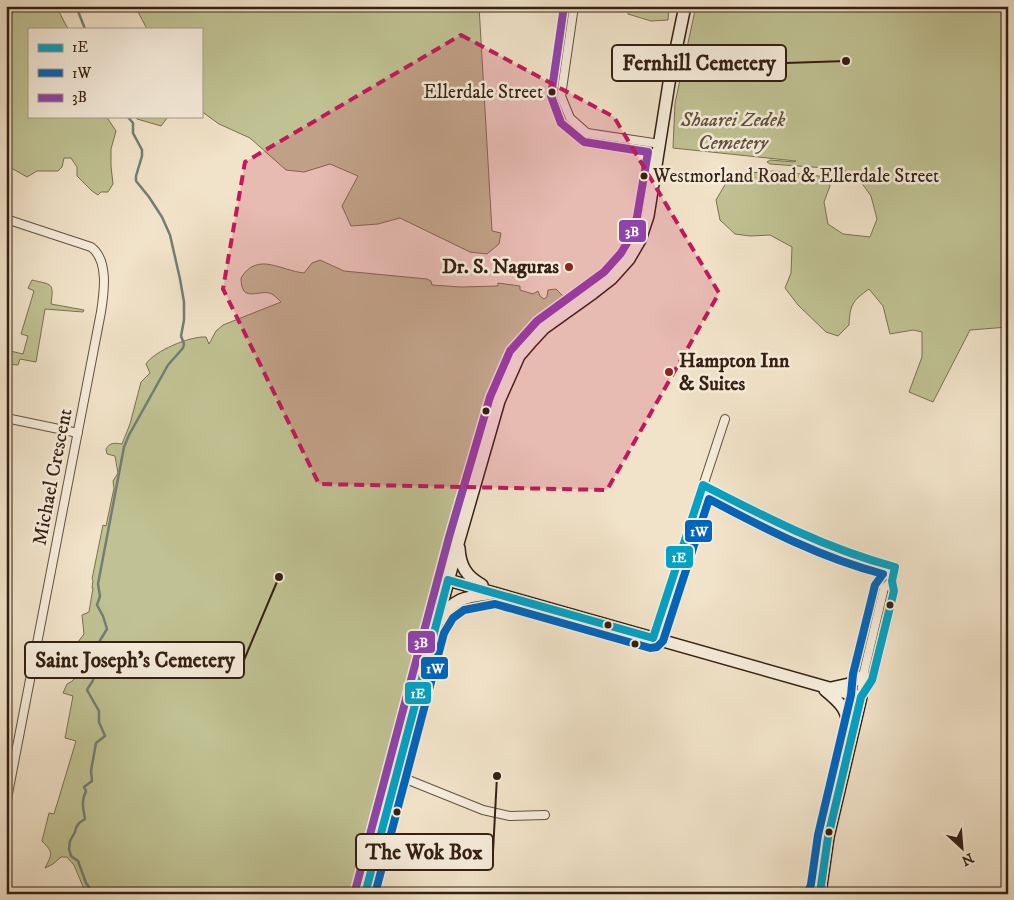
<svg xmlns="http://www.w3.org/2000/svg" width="1014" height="900" font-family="'IM FELL DW Pica',serif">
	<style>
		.green { fill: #c0c293; stroke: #7a7052 }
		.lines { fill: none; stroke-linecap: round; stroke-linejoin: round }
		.stream { stroke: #727e74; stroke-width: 2.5 }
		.street-casing { stroke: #635040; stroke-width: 10 }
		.secondary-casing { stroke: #341f12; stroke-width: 14 }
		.street { stroke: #f6eddc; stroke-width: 8 }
		.secondary { stroke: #f6eddc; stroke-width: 11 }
		.bus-1-casing { stroke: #f6eddc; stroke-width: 11 }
		.bus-2-casing { stroke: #f6eddc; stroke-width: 11 }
		.bus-3-casing { stroke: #f6eddc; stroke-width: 11 }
		.bus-1 { stroke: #03a2c5; stroke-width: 8 }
		.bus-2 { stroke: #0065bd; stroke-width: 8 }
		.bus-3 { stroke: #8e44ad; stroke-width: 8 }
		.marked { fill: #c2185b; fill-opacity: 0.2; stroke: #c2185b; stroke-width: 4; stroke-dasharray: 10 6; stroke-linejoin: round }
		.bus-dot { fill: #341f12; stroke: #f6eddc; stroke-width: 2 }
		.poi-dot { fill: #8f2418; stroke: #f6eddc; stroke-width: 2 }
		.labels { text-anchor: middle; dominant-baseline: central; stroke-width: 5; stroke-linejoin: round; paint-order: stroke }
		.bus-label { font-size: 19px; fill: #341f12; stroke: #f6eddc; text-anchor: end }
		.park-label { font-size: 20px; font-style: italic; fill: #5e5039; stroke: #f6eddc }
		.poi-label { font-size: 20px; font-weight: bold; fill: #341f12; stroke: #f6eddc; text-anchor: end }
		.street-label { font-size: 20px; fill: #341f12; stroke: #f6eddc }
		.leader { fill: none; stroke: #341f12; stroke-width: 2 }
		.callout-dot { fill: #341f12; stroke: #f6eddc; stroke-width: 2 }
		.callout { fill: #f6eddc; stroke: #341f12; stroke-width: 2 }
		.callout-label { font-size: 21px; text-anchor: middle; font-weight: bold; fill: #341f12 }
		.line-badge { stroke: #f6eddc; stroke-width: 2 }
		.badge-label { font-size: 14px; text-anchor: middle; font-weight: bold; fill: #fff }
	</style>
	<rect width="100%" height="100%" fill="#f1e3c9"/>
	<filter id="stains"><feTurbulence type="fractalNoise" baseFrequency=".004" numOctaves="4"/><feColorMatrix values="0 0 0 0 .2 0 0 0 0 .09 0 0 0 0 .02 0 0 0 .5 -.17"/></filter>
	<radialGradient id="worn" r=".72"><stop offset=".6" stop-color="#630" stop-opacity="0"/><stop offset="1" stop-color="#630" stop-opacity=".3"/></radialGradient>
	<path class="green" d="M6,6H56L68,29H29V116H106L116,131L111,149V166L113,184L108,192H101L98,195L92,191L77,176V167L71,158H64L62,167L58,171H37L27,177L6,165Z
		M135,6H479L492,231L501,233L499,244L487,254L470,252L400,218L378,224L351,226L342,206L358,176L330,164L304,172L286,170L250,138L219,124L201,111V29H147Z
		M628,6H669L668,20L651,21L628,14Z
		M696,6H1008V327L970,330L933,402L909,392L922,357V332L913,330L890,334L883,306L869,289C852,301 850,305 849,325L838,336L826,332L798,305L785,288L791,273L792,247L770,235L750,236L735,234L720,220L716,200L726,183L749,173L774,171L827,177L830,186L824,202L828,224L843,234L870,237L877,219L871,196L856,175L840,169L770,164L767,162L770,160L793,162L796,161L673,148L675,103Z
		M136,116H165L167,118L161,126L137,119Z
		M320,260L344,271L427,279L431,281L432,285L461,287L498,286V283L520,286V290L533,294L538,291L540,296L544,299L547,297L548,290L556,289L567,300C528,327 500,364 484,408L354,894H86L74,865L67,857H61L53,864L45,868C52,854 54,853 42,841L49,813L54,814L76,741L65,738L73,696L63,693L67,684C81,678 83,663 86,649L77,648L78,642L84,634L82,615L89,612L93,588H92L93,580L92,579L103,525L106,526L114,488L113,481L118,473L115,456L107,454L106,449C110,442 115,443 122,444L130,424L141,382L150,373L146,364C154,351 190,336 206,337L209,344L216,331L223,325L281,302C279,300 275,296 272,294C260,288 241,305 241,278C257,251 282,271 304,273L312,263Z
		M32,280C52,285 54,282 51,304L84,310L83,312L45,309L36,362L20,359L18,365L6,364V350L23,354L28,336L21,334L34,291L28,288Z"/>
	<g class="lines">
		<path class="stream" d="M76,6L85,29
			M94,894L86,883L78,861L71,856L69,849L70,841L75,832L76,828L79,823L85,819C83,806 81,803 86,791L84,787L92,781L91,771L96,743L105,736L99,722V711L87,690C93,679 98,679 90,665L94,658L96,647L107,629L103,616L97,605L100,596L98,584L124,447L129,435L168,365L183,348L184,344L181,336L184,320V302L180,279L170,235L162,217L149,197L136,181V176L142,156V150L133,133V123L127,116"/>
		<g class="street-casing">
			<path id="street" d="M574,6L561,96L570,118L587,133L660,144
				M6,219L91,247C109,260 104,293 101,312L6,804
				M6,418L78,433
				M653,638L725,419
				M861,697L872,680L894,591L892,581L895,567
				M861,697L863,676L884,588L892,581
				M396,775L483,810L510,816L545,815"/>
		</g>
		<g class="secondary-casing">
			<path id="secondary" d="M459,548C460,566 466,576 482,585
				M448,580L861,697L828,837L821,886L818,894
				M440,620C454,598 465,597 489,594
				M831,688L849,684L863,676
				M825,690C842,704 848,710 849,732
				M365,894L459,540L499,401L519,356L532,341L544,328L593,293L611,279L629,259L640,240L648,216L669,83L685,6"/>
		</g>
		<use href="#street" class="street"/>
		<use href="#secondary" class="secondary"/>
		<g class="bus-1-casing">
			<path id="bus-1" d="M365,894L448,580L653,638L703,485C765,517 827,549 895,567L892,581L894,591L872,680L861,697L828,837L821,886L822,894"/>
		</g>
		<g class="bus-2-casing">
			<path id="bus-2" d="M375,894L444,633L453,618L464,610L495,604L650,648L657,647L663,641L709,499C765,529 822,558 883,574L875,585L853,674L851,695L818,835L811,884L809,890"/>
		</g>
		<g class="bus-3-casing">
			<path id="bus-3" d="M355,891L449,537L490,397L510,351L537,321L604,272L621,253L631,236L637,217L648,152L584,142L561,123L551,96L564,6"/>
		</g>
		<use href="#bus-1" class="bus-1"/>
		<use href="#bus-2" class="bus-2"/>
		<use href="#bus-3" class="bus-3"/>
	</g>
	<path class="marked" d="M461,35L614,117L719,293L607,490L319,484L223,289L245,162Z"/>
	<g class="bus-dot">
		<circle cx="552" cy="92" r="4.5"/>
		<circle cx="644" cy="176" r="4.5"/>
		<circle cx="486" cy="411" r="4.5"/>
		<circle cx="890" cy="605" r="4.5"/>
		<circle cx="608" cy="625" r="4.5"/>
		<circle cx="635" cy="644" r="4.5"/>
		<circle cx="397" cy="812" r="4.5"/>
		<circle cx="829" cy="832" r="4.5"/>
	</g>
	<g class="poi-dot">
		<circle cx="569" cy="267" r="5"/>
		<circle cx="669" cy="372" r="5"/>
	</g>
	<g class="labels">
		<g class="bus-label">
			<text x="543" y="92">Ellerdale Street</text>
			<text x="653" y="176" text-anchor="start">Westmorland Road &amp; Ellerdale Street</text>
		</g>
		<g class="park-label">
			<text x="733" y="120">Shaarei Zedek<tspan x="733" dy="23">Cemetery</tspan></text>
		</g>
		<g class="poi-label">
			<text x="559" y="267">Dr. S. Naguras</text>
			<text x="679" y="361" text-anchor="start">Hampton Inn<tspan x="679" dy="23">&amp; Suites</tspan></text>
		</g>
		<g class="street-label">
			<text transform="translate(53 477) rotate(-79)">Michael Crescent</text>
		</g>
	</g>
	<path class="leader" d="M846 61L786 63M279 577L244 660M497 776L493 852"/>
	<g class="callout-dot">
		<circle cx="846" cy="61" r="5"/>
		<circle cx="279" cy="577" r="5"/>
		<circle cx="497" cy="776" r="5"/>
	</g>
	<g class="callout">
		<rect x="612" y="45" width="174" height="36" rx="5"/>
		<rect x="25" y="642" width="219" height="36" rx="5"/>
		<rect x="356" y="834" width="137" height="36" rx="5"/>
	</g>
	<g class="callout-label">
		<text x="699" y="70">Fernhill Cemetery</text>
		<text x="135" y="667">Saint Joseph's Cemetery</text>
		<text x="424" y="859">The Wok Box</text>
	</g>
	<g class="line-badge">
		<rect x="618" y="219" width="29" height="24" rx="5" fill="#8e44ad"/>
		<rect x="684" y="519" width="29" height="24" rx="5" fill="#0065bd"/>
		<rect x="665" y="545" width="29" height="24" rx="5" fill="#03a2c5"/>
		<rect x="407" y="630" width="29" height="24" rx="5" fill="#8e44ad"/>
		<rect x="420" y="656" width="29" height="24" rx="5" fill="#0065bd"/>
		<rect x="404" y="681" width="28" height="24" rx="5" fill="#03a2c5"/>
	</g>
	<g class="badge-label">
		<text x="632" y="236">3B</text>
		<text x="699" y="536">1W</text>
		<text x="679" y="562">1E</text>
		<text x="421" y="647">3B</text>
		<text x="435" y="673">1W</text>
		<text x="418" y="698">1E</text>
	</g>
	<rect width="1014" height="900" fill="none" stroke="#f1e3c9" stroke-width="25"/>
	<rect x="8" y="8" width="999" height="885" fill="none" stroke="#341f12" stroke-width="2.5"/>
	<rect x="12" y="12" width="989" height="875" fill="none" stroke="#341f12"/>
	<rect x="28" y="28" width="175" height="90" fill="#f6eddc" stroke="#a89b8b"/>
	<rect x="38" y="44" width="25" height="8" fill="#03a2c5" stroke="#a89b8b"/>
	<text x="72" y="52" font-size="15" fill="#341f12">1E</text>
	<rect x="38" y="69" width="25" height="8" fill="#0065bd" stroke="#a89b8b"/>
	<text x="72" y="78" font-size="15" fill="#341f12">1W</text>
	<rect x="38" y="94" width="25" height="8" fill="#8e44ad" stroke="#a89b8b"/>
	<text x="72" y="102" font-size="15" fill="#341f12">3B</text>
	<g transform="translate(962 848) rotate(154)" stroke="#f6eddc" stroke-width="4" paint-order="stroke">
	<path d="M0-4L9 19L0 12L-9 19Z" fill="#341f12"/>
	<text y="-8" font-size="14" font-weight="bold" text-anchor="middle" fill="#341f12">N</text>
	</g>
	<rect width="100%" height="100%" filter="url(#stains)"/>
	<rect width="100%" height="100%" fill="url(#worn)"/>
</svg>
